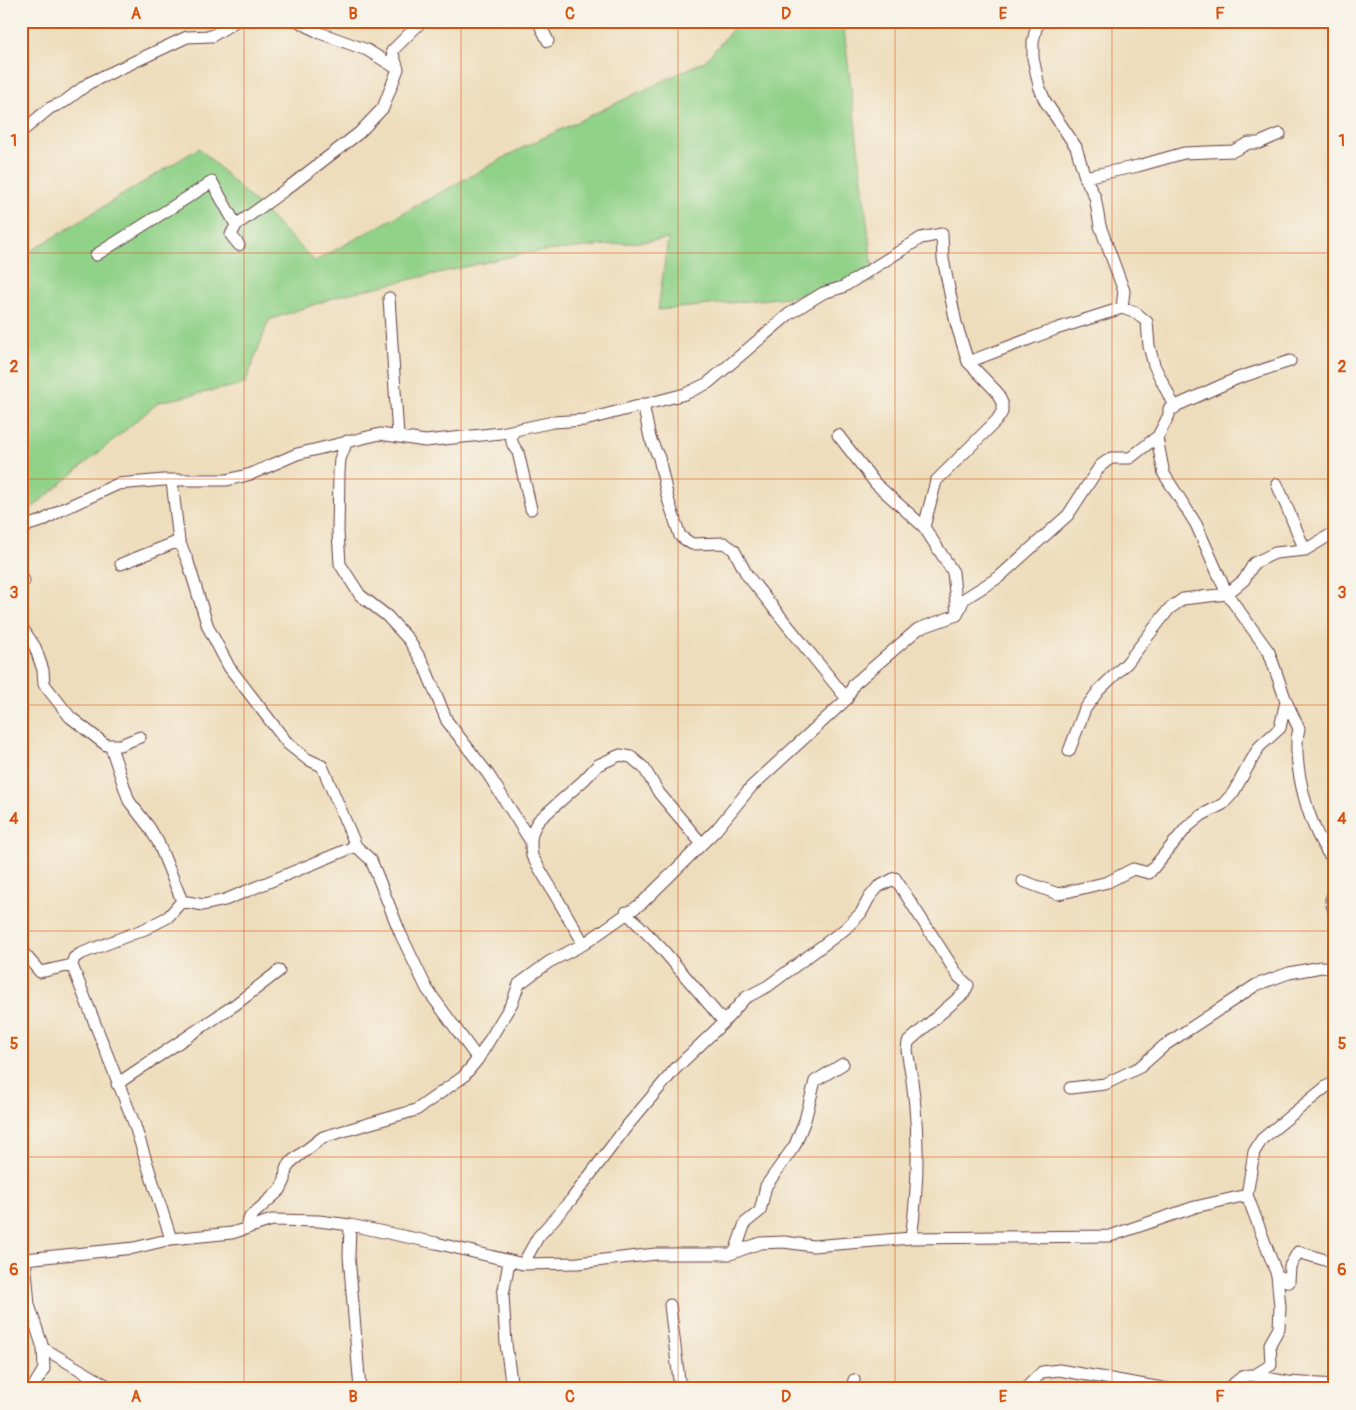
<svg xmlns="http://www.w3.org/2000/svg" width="1356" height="1410" font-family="Pangolin,sans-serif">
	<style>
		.green { fill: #91d289; stroke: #6e785a }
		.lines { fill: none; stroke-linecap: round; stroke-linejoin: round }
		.minor-casing { stroke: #633c41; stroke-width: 13 }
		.minor { stroke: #fff; stroke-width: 11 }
		.grid { fill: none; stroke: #d8530f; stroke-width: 1; stroke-opacity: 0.55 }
		.neatline { fill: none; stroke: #d8530f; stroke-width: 2 }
		.grid-label { font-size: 16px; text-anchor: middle; font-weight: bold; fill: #d8530f }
	</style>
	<rect width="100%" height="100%" fill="#f7f3e8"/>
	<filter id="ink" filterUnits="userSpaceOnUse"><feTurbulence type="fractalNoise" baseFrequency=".02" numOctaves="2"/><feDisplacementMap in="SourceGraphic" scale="10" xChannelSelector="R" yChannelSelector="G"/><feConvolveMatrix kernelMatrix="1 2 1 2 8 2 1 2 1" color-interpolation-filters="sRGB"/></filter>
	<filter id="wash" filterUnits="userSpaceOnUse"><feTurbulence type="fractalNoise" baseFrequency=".0096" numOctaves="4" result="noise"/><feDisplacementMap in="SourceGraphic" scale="20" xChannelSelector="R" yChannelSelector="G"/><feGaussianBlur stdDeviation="1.12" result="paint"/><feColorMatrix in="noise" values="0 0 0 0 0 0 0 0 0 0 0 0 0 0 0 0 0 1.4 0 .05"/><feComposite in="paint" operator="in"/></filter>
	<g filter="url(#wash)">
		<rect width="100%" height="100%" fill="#eeddbc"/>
		<path class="green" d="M740,21H843L874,281L788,297L658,310L668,239L526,253L342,295L269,320L245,384L159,402L21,517V432L30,424L21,411V257L199,148L315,261L522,148L705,61Z"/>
	</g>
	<g filter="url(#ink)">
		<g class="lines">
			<g class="minor-casing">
				<path id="minor" d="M298,21L320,33L367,50L398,69L392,51L422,21
					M538,21L548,41
					M1041,21L1036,28L1033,42V58L1039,86L1045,101L1076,147L1085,177L1095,197L1100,226L1124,291L1122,308
					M21,132L50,108L64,102L89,83L187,37L212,36L236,21
					M1085,177L1138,166L1184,153L1233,151L1249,143H1259L1280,134
					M236,225L285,190L359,133L383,108L398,69
					M96,255L212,182L236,225L231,235L239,245
					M389,298L398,436
					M1290,361L1238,378L1169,409V415L1157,438L1164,474L1196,524L1227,594L1269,652L1286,701L1299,729C1290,760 1311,839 1335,861
					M968,362L1056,329L1122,308L1136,313L1147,322L1149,346L1154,365L1175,408
					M643,404L650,438L659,458L668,499L680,536L692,544L724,543L734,550L747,575L847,699
					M514,430C510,439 511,444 518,452L531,509
					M838,435L876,484L924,527L953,572L957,613
					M347,441L340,459L339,472L338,532L340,564L360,595L387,616L409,640L424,665L447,721L488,774L530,840
					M172,481L179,541L188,562L208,627L229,667L288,744L307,759L322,766L356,846
					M1277,484L1305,550
					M21,533L28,525L42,521L61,510L118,484L164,480H227L251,474L297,454L380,434L425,441L501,433L553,422L585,420L685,394L708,383L789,314L805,304L823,293L843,287L921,238L942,234L943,259L956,323L968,362L997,392L1002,403V412L997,420L936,481L924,527
					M121,564L179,541
					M21,575L24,581L21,583
					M21,626L35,647L43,670L44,684L70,717L106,745H120L140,737
					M111,747L129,801L149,827L158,842L182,901L168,917L145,929L80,954L74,958L72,965L134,1123L171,1239
					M1069,751L1085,709L1099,690L1127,663L1169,609L1183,599L1227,594L1244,580L1254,563L1275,553L1305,550L1335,532
					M1023,881L1058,894L1108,882L1133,869L1149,873L1187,827L1202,815L1223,804L1233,793L1259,747L1280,728L1286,701
					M1335,888L1331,901L1335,914
					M182,901L203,905L225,900L356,846L371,860L401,935L427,989L478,1059
					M584,944L532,856C530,842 530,832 539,820L584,780L598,765L620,755L631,757L644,768L659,793L701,843
					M21,950L40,972L72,965
					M724,1022L745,998L768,986L845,929L861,913L869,898L878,887L895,878L959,977L968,985L964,993L908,1042L907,1050C919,1111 920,1176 911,1238
					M117,1084L236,1004L279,971
					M1070,1088L1105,1084L1140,1067L1165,1045L1256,985L1289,973L1321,967L1335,968
					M350,1225L349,1256L360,1389
					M245,1229L250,1217L280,1190L285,1180L286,1169L292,1161L323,1137L416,1110L463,1077L478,1059L512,1003L519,984L549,962L584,944L642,903L716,830L751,787L847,699L854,684L918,629L957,615L964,599L999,577L1068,515L1100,466L1111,458H1130L1158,436
					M735,1252L745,1223L760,1211L766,1186L795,1145L805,1120L815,1081L843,1064
					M21,1255L25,1259L29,1305L43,1348L44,1369L32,1389
					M25,1259L134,1248L171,1239L232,1233L272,1220L319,1221L350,1225L436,1243L523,1264L578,1263L656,1254H730L760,1243L784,1242L813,1246L911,1238L1110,1236L1195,1207L1247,1195
					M509,1262L503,1295L506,1344L512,1389
					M523,1264L538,1237L571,1200L627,1126L676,1068L724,1022L663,950L626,912
					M1277,1275L1289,1282L1290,1266L1298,1252L1332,1262L1335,1256
					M670,1305L680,1389
					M43,1348L113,1389
					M1255,1375L1271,1365L1270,1344L1279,1328L1280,1307L1277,1275L1247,1195L1254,1152L1262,1139L1327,1086L1335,1083
					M851,1389L854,1380
					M1025,1389L1042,1372L1059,1370L1168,1389
					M1227,1389L1242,1377L1250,1375L1288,1382L1335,1385"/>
			</g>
			<use href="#minor" class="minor"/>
		</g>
	</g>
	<path class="grid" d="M244,21V1389M461,21V1389M678,21V1389M895,21V1389M1112,21V1389M21,253H1335M21,479H1335M21,705H1335M21,931H1335M21,1157H1335"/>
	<rect width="1356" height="1410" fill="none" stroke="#f7f3e8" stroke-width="55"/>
	<rect x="28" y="28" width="1300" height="1354" class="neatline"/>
	<g class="grid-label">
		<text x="136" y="19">A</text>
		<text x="353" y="19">B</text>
		<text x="570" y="19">C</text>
		<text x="786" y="19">D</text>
		<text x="1003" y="19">E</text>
		<text x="1220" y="19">F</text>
		<text x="14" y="146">1</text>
		<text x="1342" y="146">1</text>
		<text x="14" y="372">2</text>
		<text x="1342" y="372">2</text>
		<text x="14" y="598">3</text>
		<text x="1342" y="598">3</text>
		<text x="14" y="824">4</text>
		<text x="1342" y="824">4</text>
		<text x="14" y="1049">5</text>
		<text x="1342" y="1049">5</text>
		<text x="14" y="1275">6</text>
		<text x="1342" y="1275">6</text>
		<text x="136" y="1402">A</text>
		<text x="353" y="1402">B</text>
		<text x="570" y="1402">C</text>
		<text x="786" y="1402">D</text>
		<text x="1003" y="1402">E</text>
		<text x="1220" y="1402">F</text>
	</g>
</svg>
